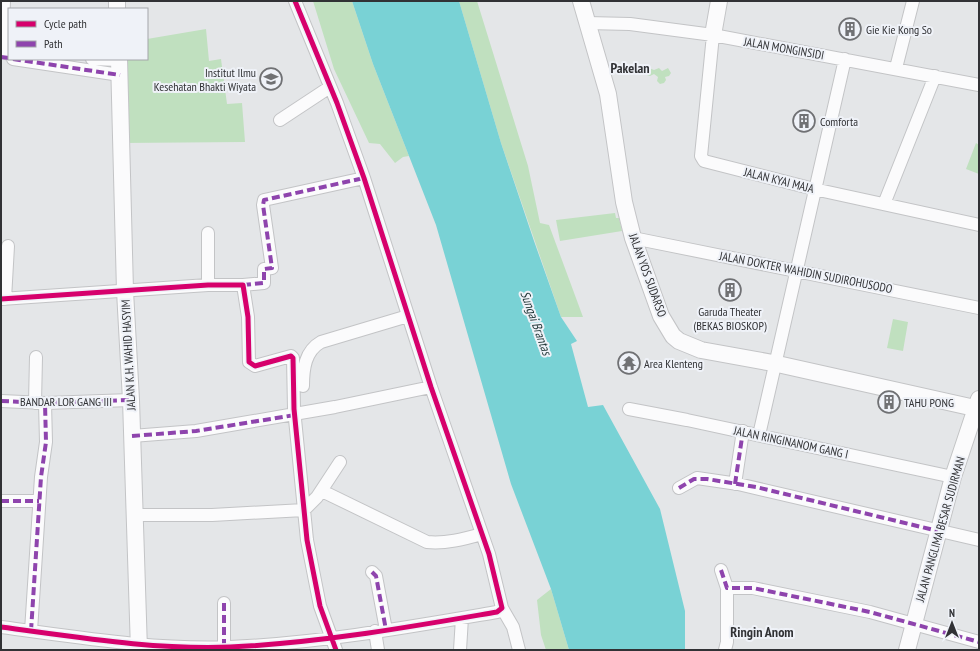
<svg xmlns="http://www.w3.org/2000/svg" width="980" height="651" font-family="'PT Sans Narrow',sans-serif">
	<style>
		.green { fill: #c0e0bf }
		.water { fill: #79d2d5 }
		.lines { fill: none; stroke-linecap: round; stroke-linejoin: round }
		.minor-casing { stroke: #c3c4c6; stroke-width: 14 }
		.major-casing { stroke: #c3c4c6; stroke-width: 18 }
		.minor { stroke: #fbfbfc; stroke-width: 12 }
		.major { stroke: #fbfbfc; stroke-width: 16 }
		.quiet { stroke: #8e44ad; stroke-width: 4; stroke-dasharray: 8 4; stroke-linecap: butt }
		.cycleway-casing { stroke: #eff2f8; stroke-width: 8 }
		.cycleway { stroke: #d6006c; stroke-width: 5 }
		.labels { text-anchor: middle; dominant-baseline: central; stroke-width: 4; stroke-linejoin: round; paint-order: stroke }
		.poi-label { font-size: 12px; fill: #313235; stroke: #eff2f8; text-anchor: start }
		.street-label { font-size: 12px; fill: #313235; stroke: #eff2f8 }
		.water-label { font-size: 13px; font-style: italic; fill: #1f3535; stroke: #eff2f8 }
		.quarter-label { font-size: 14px; font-weight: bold; fill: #313235; stroke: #eff2f8 }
	</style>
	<rect width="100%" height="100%" fill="#e4e6e8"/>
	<path class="green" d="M313,1H352L373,64L409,156L403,157L395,163L380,144L369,143L334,69Z
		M459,1H477L528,166L540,223L549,225L583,317H561L501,143Z
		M206,29L209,61L221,59L227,104L242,103L245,142L122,143L120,59H147V39Z
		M649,68L654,70L659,68L662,71L668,68L671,73L669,76L665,77L666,80L664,83L660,84L657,81L658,77L654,74L650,76L647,75L646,70Z
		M976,143L979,145V174L966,169Z
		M615,213L616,218H619L622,231L560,241L556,220Z
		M893,319L908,322L903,351L887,348Z
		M551,589L569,650H546L541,635L537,600Z"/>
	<path class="water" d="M352,1H459L501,143L534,241L561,317L577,341L571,344L588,407L603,405L660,509L685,611V650H569L551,589L511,484L436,225L373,64Z"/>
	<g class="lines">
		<g class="minor-casing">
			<path id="minor" d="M4,1L2,52L9,54
				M587,23L630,24L713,35L979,85
				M713,35L701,156L704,161L814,189L979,225
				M13,59L120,75
				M92,59L119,60
				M896,68L913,1
				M280,120L330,87
				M884,204L935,76
				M633,238L979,308
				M208,285V233
				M243,285L264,283V269L272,268L263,205L264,200L364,178
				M1,299L208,285H243L248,317L249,362L255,366L291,356L293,358L294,409L307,540L320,606L336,650
				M5,299L8,246
				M303,386C303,369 305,351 321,342L408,316
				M1,401L45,403L131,400
				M35,403L36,357
				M629,409L687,420L953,477
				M759,435L845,59
				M132,436L196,431L335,407L431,387
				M735,484L743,431
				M679,488L697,478L738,484L979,540
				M322,491L427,542C445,544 464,539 482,534
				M1,501H39
				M134,515H212L304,510L317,497L340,462
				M721,570L727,588V642L725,650
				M372,572L376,576L386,630
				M727,588H753L870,612L979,642
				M224,603V647
				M502,608L513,627L519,650
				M1,627C77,637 154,650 230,647C320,643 409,627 497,612L502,608L489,554L431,387L364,178L337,103L295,1
				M31,631L41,477L46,442L45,403
				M375,631L378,650
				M460,650L462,618"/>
		</g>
		<g class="major-casing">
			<path id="major" d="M117,1V9
				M581,1L608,94L624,202L633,238L661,316L673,336L679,341L701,350L773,363L979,409
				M713,35L719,1
				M119,59L125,291L131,400L139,650
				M907,650L953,477L979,399"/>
		</g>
		<use href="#minor" class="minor"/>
		<use href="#major" class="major"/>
		<path class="quiet" d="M1,57L9,58
			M13,59L120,75
			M243,285L264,283V269L272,268L263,205L264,200L364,178
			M1,401L45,403L131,400
			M132,436L196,431L295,415L294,413
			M735,484L743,431
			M679,488L694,479H707L756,487L938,531
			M1,501H39
			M721,570L727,588H753L870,612L979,642
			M372,572L376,576L386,630
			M224,603V647
			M31,631L41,477L46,442L45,403"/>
		<g class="cycleway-casing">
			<path id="cycleway" d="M1,299L208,285H243L248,317L249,362L255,366L291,356L293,358L294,409L307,540L320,606L336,650
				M1,627C77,637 154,650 230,647C320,643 409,627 497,612L502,608L489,554L431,387L364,178L337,103L295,1"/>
		</g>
		<use href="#cycleway" class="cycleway"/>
	</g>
	<defs>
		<g id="building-ring" transform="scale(1.15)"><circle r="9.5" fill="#eff2f8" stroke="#707174" stroke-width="1.5"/><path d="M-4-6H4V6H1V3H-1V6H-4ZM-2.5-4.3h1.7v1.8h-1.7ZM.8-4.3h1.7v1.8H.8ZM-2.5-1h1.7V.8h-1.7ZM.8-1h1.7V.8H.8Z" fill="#707174"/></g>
		<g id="university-ring" transform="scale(1.15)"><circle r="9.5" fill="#eff2f8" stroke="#707174" stroke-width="1.5"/><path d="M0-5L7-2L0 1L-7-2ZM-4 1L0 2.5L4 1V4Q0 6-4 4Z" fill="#707174"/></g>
		<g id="temple-ring" transform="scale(1.15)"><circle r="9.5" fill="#eff2f8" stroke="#707174" stroke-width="1.5"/><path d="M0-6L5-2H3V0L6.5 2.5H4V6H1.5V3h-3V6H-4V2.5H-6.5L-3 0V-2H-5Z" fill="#707174"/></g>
	</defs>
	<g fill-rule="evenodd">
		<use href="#building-ring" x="850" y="29"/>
		<use href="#university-ring" x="271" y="79"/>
		<use href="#building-ring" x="804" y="121"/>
		<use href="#building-ring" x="730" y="290"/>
		<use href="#temple-ring" x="629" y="363"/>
		<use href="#building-ring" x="889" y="402"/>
	</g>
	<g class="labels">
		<g class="poi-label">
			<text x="866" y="29">Gie Kie Kong So</text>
			<text x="256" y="72" text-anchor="end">Institut Ilmu<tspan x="256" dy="14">Kesehatan Bhakti Wiyata</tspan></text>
			<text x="820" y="121">Comforta</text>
			<text x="730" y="311" text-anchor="middle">Garuda Theater<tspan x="730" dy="14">(BEKAS BIOSKOP)</tspan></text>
			<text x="644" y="363">Area Klenteng</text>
			<text x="904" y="402">TAHU PONG</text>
		</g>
		<g class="street-label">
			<text transform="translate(784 48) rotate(10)">JALAN MONGINSIDI</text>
			<text transform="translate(779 180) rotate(14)">JALAN KYAI MAJA</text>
			<text transform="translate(806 272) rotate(11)">JALAN DOKTER WAHIDIN SUDIROHUSODO</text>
			<text transform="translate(648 275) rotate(70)">JALAN YOS SUDARSO</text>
			<text transform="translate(128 355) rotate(-93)">JALAN K.H. WAHID HASYIM</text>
			<text x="66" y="401">BANDAR LOR GANG III</text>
			<text transform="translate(791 442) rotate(12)">JALAN RINGINANOM GANG I</text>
			<text transform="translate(940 529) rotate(-74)">JALAN PANGLIMA BESAR SUDIRMAN</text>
		</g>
		<g class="water-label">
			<text transform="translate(536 323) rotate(70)">Sungai Brantas</text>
		</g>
		<g class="quarter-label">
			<text x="630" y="68">Pakelan</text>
			<text x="762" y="632">Ringin Anom</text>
		</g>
	</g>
	<rect width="980" height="651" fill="none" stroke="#313235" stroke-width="4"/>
	<rect x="8" y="8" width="140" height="52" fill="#eff2f8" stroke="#a3a5aa"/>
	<rect x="16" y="21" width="20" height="6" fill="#d6006c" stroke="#a3a5aa"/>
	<text x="44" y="28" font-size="12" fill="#313235">Cycle path</text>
	<rect x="16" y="41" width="20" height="6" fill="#8e44ad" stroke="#a3a5aa"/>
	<text x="44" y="48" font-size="12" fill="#313235">Path</text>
	<g transform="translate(952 623)" stroke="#eff2f8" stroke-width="3" paint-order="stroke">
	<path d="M0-3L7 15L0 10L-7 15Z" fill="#313235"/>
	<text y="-6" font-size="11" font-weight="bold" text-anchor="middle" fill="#313235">N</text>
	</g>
</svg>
